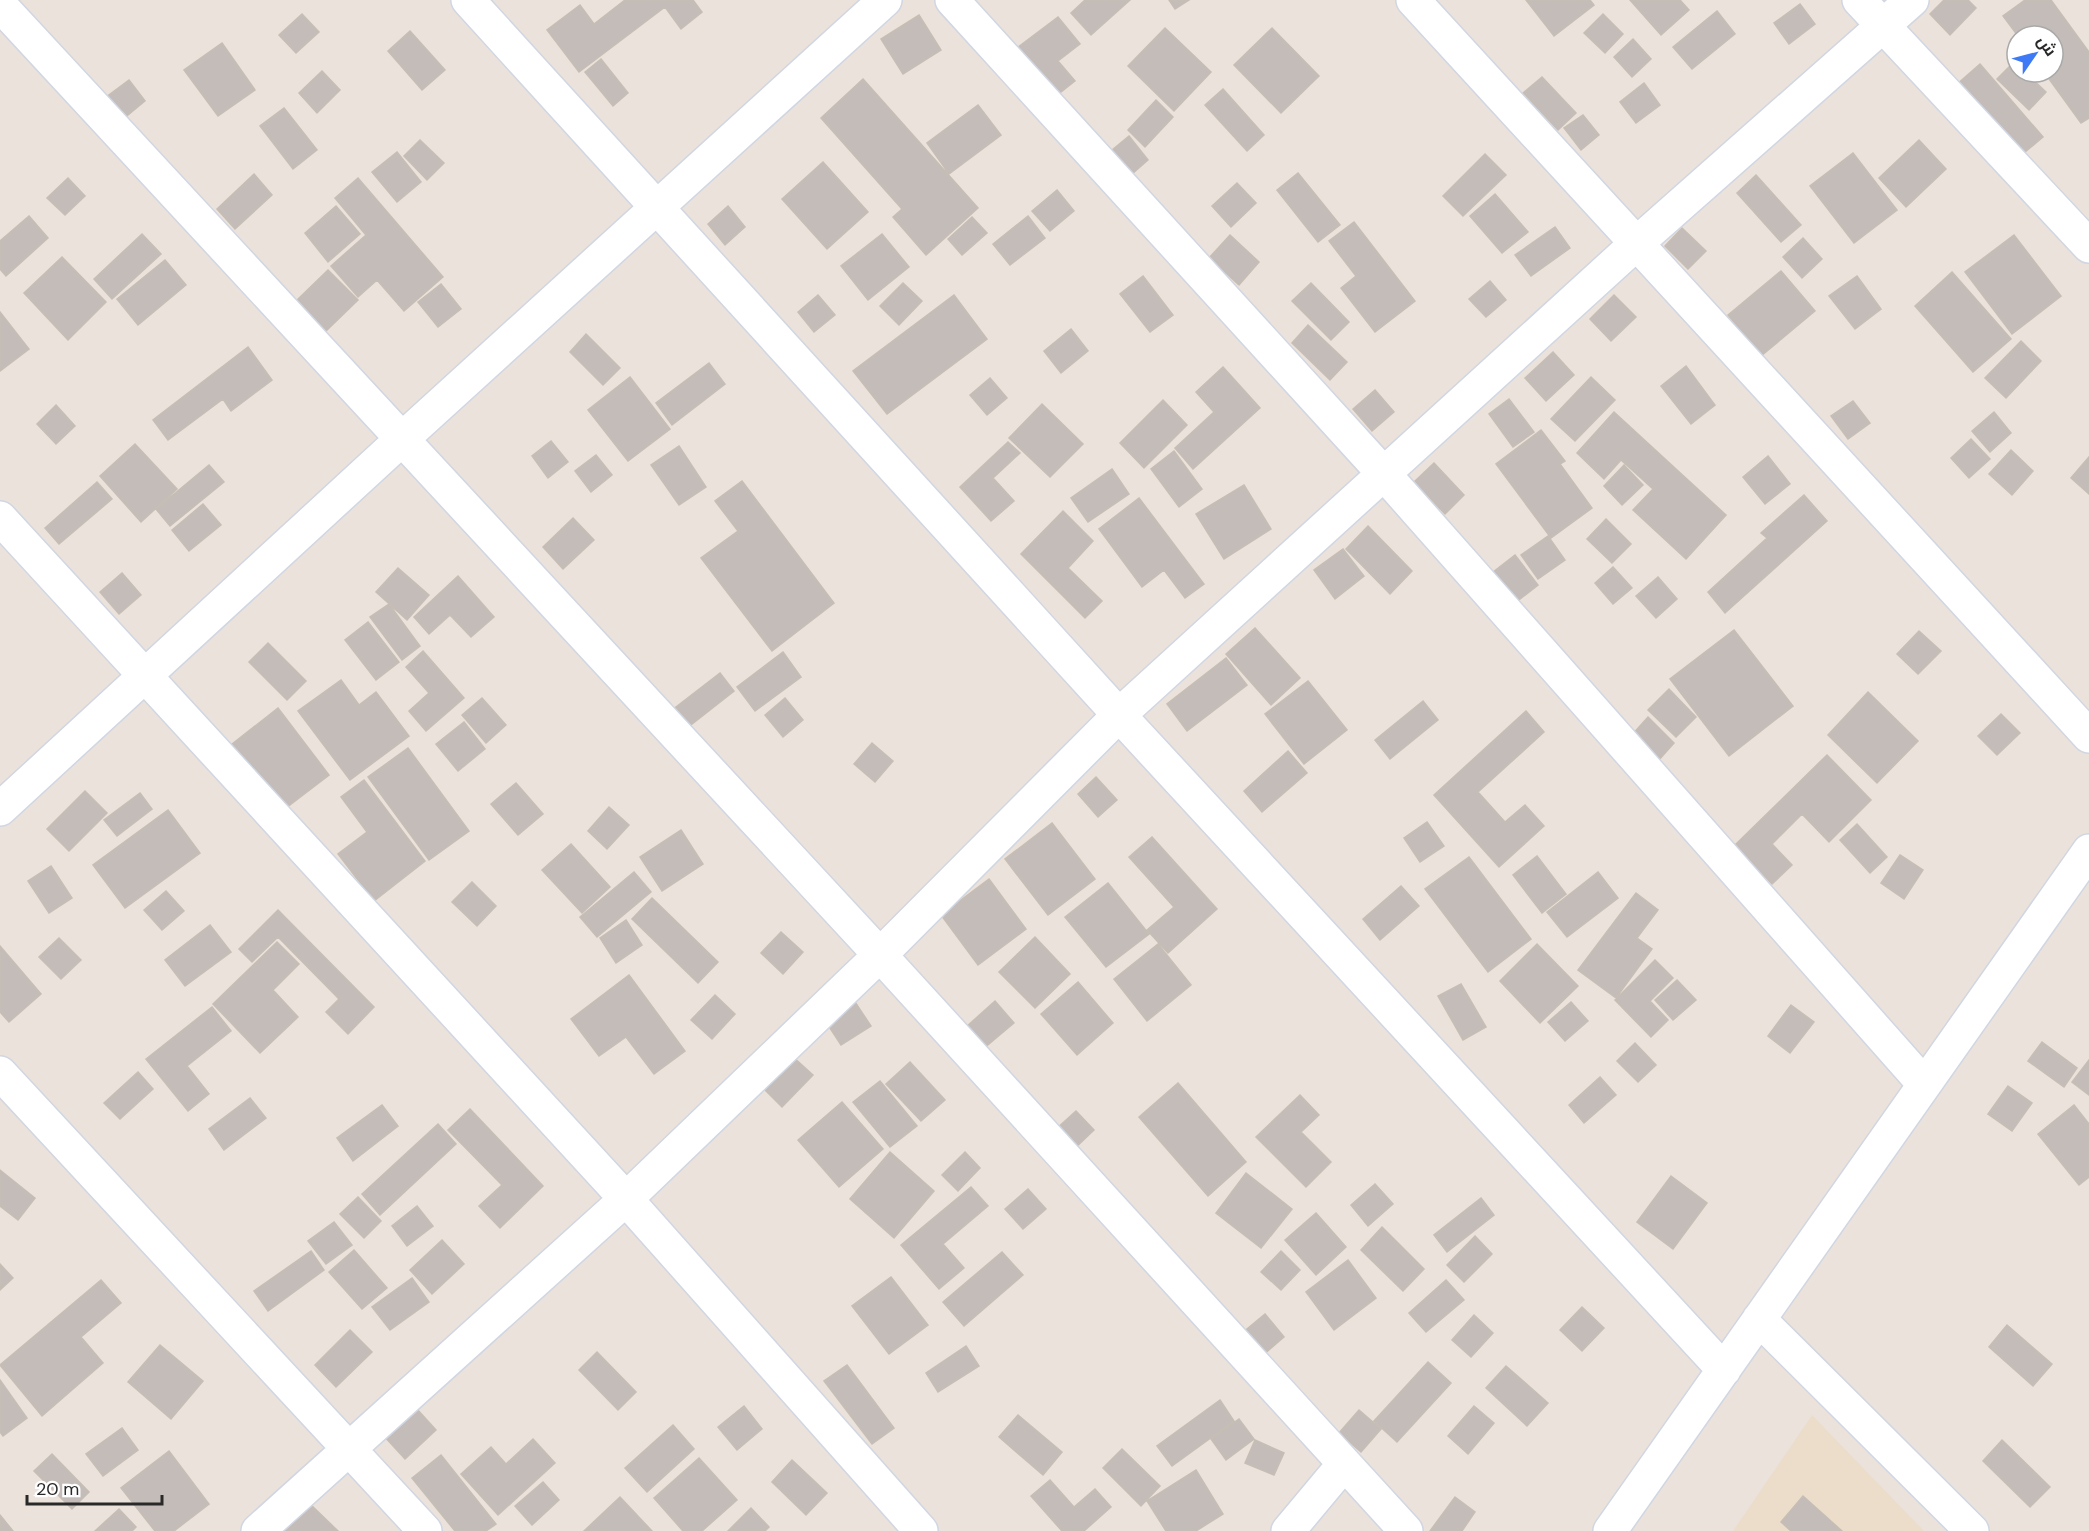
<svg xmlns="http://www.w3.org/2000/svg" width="2089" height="1531" font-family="'DM Sans',Cairo,sans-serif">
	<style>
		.education { fill: #ecddcb }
		.building { fill: #c3bcb8; stroke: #c6beb5; stroke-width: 1.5 }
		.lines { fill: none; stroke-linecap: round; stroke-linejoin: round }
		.minor-casing { stroke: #d0d6e2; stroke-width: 36 }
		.minor { stroke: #fff; stroke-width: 33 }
	</style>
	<rect width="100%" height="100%" fill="#ebe2db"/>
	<path class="education" d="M1812,1415L1924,1531H1733Z"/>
	<path class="building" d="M625,0H693L702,12L681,29L665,7L579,72L547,30L580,5L594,24Z
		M1085,0H1130L1091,35L1071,13Z
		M1169,0H1189L1175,9Z
		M1526,0H1590L1594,5L1554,36Z
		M1630,0H1680L1689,10L1661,35Z
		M1944,0H1968L1976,8L1950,35L1930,14Z
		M2025,0H2051L2089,52V118L2081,123L2044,72H2053V36H2018L2003,16Z
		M1800,4L1815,24L1789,44L1774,23Z
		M1717,11L1735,34L1692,69L1673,47Z
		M302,14L319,32L296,53L279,35Z
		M1603,14L1623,34L1605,53L1584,33Z
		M919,15L941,50L903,74L881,39Z
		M1058,17L1080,44L1058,61L1075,81L1056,96L1017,48Z
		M1165,28L1211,72L1174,111L1128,66Z
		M1272,28L1319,76L1281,113L1234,65Z
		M410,31L445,70L422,90L388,51Z
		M1633,39L1651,59L1632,77L1614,57Z
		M222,43L255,90L218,116L184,70Z
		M601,59L628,93L613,106L585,72Z
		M2014,62L2017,64V72H2025L2046,92L2029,110L1997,79Z
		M1980,64L2043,137L2019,157L1956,85Z
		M322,71L340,90L317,113L299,93Z
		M1542,77L1576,113L1558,130L1523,93Z
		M863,79L978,208L926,255L893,217L902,209L821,118Z
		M129,80L145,101L122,120L105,98Z
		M1644,83L1660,105L1636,123L1620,102Z
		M1223,89L1264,135L1247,151L1205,105Z
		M1156,100L1173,117L1145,147L1128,130Z
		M978,105L1001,135L949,174L927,143Z
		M284,108L317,150L293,169L260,126Z
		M1583,115L1599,135L1581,150L1564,128Z
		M1129,136L1148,160L1132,174L1112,150Z
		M420,140L444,163L427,180L404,156Z
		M1919,140L1946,169L1906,207L1879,178Z
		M397,152L421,182L397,202L372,172Z
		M1853,153L1897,210L1854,243L1810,186Z
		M1485,154L1506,175L1463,216L1443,196Z
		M823,162L868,212L827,249L782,199Z
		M1298,173L1340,225L1318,242L1277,190Z
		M254,174L272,195L235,229L217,209Z
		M1756,175L1801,225L1781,242L1737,193Z
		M68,178L85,196L65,215L47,198Z
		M358,178L443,277L404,311L377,280L358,297L331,266L366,235L335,198Z
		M1237,183L1256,203L1231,227L1212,206Z
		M1057,190L1074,211L1050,231L1032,211Z
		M1495,194L1528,232L1502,253L1470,216Z
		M336,206L360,234L328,262L305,233Z
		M728,206L745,227L725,245L708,224Z
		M29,216L48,238L6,276L0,269V241Z
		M1028,216L1045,238L1010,265L993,244Z
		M972,217L987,233L962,255L948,239Z
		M1354,222L1415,301L1375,332L1341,288L1356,276L1329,241Z
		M1555,227L1570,248L1531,276L1515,255Z
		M1682,228L1706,251L1688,269L1665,246Z
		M142,234L161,254L112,299L94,279Z
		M882,234L909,267L868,300L841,266Z
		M1230,235L1259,262L1239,285L1209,258Z
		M2014,235L2061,296L2012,334L1965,272Z
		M1803,238L1822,259L1802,278L1783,257Z
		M62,257L106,302L68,340L24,293Z
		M165,260L186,285L138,325L117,299Z
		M328,270L358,300L325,332L295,302Z
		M1781,271L1815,311L1761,356L1728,315Z
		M1952,272L2011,339L1973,372L1915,306Z
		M1143,276L1173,315L1150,332L1120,294Z
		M1857,276L1881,309L1855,329L1829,296Z
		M1490,281L1506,300L1486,317L1469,299Z
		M903,283L922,301L899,325L880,306Z
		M1311,283L1349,322L1331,340L1292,301Z
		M441,284L461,309L438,327L418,302Z
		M818,295L835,315L814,332L798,312Z
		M954,295L987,339L887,414L853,371Z
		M1614,295L1636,317L1611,341L1590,319Z
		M0,312L29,349L0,371Z
		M1308,325L1347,362L1330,380L1292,343Z
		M1071,329L1088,351L1061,373L1044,351Z
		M586,334L620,368L603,385L570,352Z
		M2021,341L2041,361L2006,398L1985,378Z
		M248,347L272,380L231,411L223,399L168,440L153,420Z
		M1553,352L1574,375L1546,401L1525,378Z
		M709,363L725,384L672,425L656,403Z
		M1686,366L1715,405L1691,424L1661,386Z
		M1223,367L1260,408L1193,469L1175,448L1214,412L1196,392Z
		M630,377L670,429L628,461L588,410Z
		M1591,377L1615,400L1575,441L1551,419Z
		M990,378L1007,398L987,415L970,395Z
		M1375,390L1394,412L1372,431L1353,409Z
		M1509,399L1534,432L1513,447L1489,414Z
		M1163,400L1187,425L1144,468L1120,443Z
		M1853,401L1870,423L1848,439L1831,416Z
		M1042,404L1083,444L1050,477L1009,438Z
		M56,405L75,426L56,444L37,424Z
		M1614,412L1726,515L1686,559L1633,510L1653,489L1621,460L1604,479L1577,453Z
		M1994,412L2011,433L1990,452L1972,431Z
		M1541,430L1565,461L1560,464L1592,508L1551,538L1496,464Z
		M1971,439L1990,459L1969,478L1951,458Z
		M551,441L568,462L548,478L532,456Z
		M1008,442L1020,453L993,478L1014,501L991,521L960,487Z
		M135,444L177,489L141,522L100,476Z
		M679,446L706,487L679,505L651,465Z
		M2011,450L2033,471L2012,495L1989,474Z
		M1174,451L1202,489L1179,507L1151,469Z
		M596,455L612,475L591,492L575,471Z
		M1768,456L1790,484L1765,504L1743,477Z
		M2089,457V494L2071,478Z
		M1434,463L1464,495L1445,514L1414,482Z
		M209,465L224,482L170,526L156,509Z
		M1624,465L1643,485L1622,505L1604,486Z
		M1112,469L1129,494L1088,522L1071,498Z
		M742,481L834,603L772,651L701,558L738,531L715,501Z
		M97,482L112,499L59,544L45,528Z
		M1244,485L1271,529L1224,559L1196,514Z
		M1804,495L1827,521L1725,613L1708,592L1767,538L1761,533Z
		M1139,498L1204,584L1185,598L1164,570L1142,587L1099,529Z
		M203,504L221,525L189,551L172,530Z
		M1063,511L1093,541L1068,568L1102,601L1085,618L1021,554Z
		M573,518L594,540L563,569L543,547Z
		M1606,519L1631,544L1612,563L1587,539Z
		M1368,526L1412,571L1390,594L1346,549Z
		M1548,536L1565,560L1538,579L1521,555Z
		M1343,549L1364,576L1335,599L1314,570Z
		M1515,555L1538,585L1515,603L1492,573Z
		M1613,567L1632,588L1613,604L1595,583Z
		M398,568L429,595L407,620L376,592Z
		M122,573L141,595L119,614L100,592Z
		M458,576L494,617L471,637L450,615L429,634L414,617Z
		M1658,577L1677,599L1656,618L1636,596Z
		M389,604L420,646L402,660L370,617Z
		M368,622L399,662L376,680L345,640Z
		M1255,628L1300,678L1271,705L1226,654Z
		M1734,630L1793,706L1729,756L1670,679Z
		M1919,631L1941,651L1918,674L1897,654Z
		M268,643L306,681L287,700L249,662Z
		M423,651L464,698L426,731L409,711L429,693L406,667Z
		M783,652L801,677L755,711L737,687Z
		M1226,658L1247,685L1187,731L1167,704Z
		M720,673L734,691L687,728L672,710Z
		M341,680L359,705L376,692L409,736L350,780L298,711Z
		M1308,681L1347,730L1304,764L1265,714Z
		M1669,689L1696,717L1676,737L1648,710Z
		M1868,692L1918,741L1877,783L1828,735Z
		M482,698L506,725L486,743L462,715Z
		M785,698L803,720L783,737L765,715Z
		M1423,701L1438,720L1390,759L1375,740Z
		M278,708L329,775L282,811L231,745Z
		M1526,711L1544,732L1478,792L1505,822L1525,805L1544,826L1499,867L1434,795Z
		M2001,714L2020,733L1997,755L1978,736Z
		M1648,717L1674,743L1658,761L1631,736Z
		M464,722L485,749L458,771L436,744Z
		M872,743L893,761L875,782L854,764Z
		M408,748L469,831L429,860L368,777Z
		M1288,751L1307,773L1262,812L1244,791Z
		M1827,755L1871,800L1829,842L1802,814L1772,844L1792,865L1772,884L1734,846Z
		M1096,777L1117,800L1098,817L1078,794Z
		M364,780L425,861L374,901L338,854L367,832L341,797Z
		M516,783L543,814L518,835L491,804Z
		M85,791L107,813L69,851L47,829Z
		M140,793L152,809L117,836L104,820Z
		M609,807L629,825L607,849L588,831Z
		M168,810L200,853L125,908L93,865Z
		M1427,822L1444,846L1420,862L1404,838Z
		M1052,823L1095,879L1048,915L1005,859Z
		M1857,824L1887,857L1870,873L1840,840Z
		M681,830L703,864L662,891L640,857Z
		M1152,837L1217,909L1168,953L1147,930L1174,907L1129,857Z
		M571,844L610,887L582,913L542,870Z
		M1900,855L1923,870L1904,899L1881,883Z
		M1537,856L1566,894L1542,913L1513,875Z
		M1469,857L1531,939L1488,972L1425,889Z
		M51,866L72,898L49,913L28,881Z
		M634,872L651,892L597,937L580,917Z
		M1598,872L1618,898L1567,937L1547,912Z
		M989,879L1026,929L978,965L941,915Z
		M472,882L496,906L477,926L452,902Z
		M1108,883L1149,934L1106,967L1065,917Z
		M1401,886L1419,906L1380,940L1363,919Z
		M166,891L184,911L162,930L144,910Z
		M1636,893L1658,910L1637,938L1652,949L1616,998L1578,970Z
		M652,898L718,962L698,983L632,919Z
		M278,910L374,1007L348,1034L326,1012L339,999L278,937L252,962L239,949Z
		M626,920L642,945L616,963L600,938Z
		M210,925L231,952L185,986L165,960Z
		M781,932L803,952L783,974L761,953Z
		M1035,937L1070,974L1035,1008L999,972Z
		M59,938L81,960L61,979L39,957Z
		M277,942L299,964L273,990L298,1017L260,1053L213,1004Z
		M1158,944L1191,985L1147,1021L1114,979Z
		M1537,944L1578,986L1540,1023L1500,981Z
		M0,946L41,994L9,1022L0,1012Z
		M1655,960L1673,978L1650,1001L1668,1020L1651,1037L1615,1000Z
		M629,975L685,1051L654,1074L626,1037L599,1056L571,1019Z
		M1677,980L1696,1000L1673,1020L1655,1000Z
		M1078,982L1113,1023L1077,1055L1041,1014Z
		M1461,984L1486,1027L1463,1040L1438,996Z
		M715,995L735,1014L712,1039L691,1020Z
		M995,1001L1014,1023L983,1049L965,1028Z
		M855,1002L871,1026L841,1045L826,1022Z
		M1571,1002L1588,1021L1565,1041L1548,1022Z
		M1791,1005L1814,1022L1790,1053L1768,1036Z
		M212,1007L231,1031L187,1066L209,1094L188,1111L146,1059Z
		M2042,1042L2077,1068L2064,1087L2028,1061Z
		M1635,1043L1656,1065L1638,1082L1617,1061Z
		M792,1056L813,1075L782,1107L762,1087Z
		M2089,1060V1095L2072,1082Z
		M910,1062L945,1100L921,1121L886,1084Z
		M138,1072L153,1089L120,1119L104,1103Z
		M1600,1077L1616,1095L1584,1123L1569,1105Z
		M880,1081L917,1126L890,1147L853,1102Z
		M1178,1083L1246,1162L1208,1196L1139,1117Z
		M2008,1086L2032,1103L2012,1131L1988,1114Z
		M1300,1095L1319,1115L1301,1132L1331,1162L1306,1187L1256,1137Z
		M250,1098L266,1118L224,1150L209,1129Z
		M842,1102L883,1149L839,1187L798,1140Z
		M382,1105L398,1126L353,1161L337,1138Z
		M2074,1105L2089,1124V1177L2079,1185L2038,1134Z
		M470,1109L543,1186L500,1228L479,1206L502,1185L448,1130Z
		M1076,1111L1094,1130L1073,1150L1055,1130Z
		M438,1124L456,1144L380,1215L362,1194Z
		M890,1152L934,1191L894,1238L850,1199Z
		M965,1152L980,1168L958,1191L942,1175Z
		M0,1170L35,1198L18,1220L0,1206Z
		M1246,1173L1292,1209L1261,1248L1216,1213Z
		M1671,1176L1707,1203L1673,1249L1637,1222Z
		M1375,1184L1393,1204L1368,1226L1351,1205Z
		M971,1187L988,1206L943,1244L964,1268L939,1289L901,1245Z
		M1028,1189L1046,1209L1023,1229L1005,1209Z
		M358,1197L381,1221L364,1238L340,1214Z
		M1481,1198L1494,1215L1447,1252L1434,1235Z
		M417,1206L433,1226L407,1246L392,1226Z
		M1316,1213L1346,1247L1316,1275L1285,1240Z
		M334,1222L352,1245L326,1264L308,1241Z
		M1382,1227L1424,1269L1403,1291L1361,1250Z
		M1475,1236L1492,1254L1464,1282L1447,1265Z
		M442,1240L464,1264L432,1294L410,1270Z
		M354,1250L387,1288L362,1309L329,1272Z
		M311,1251L324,1270L268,1311L254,1291Z
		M1281,1251L1300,1270L1281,1290L1261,1272Z
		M1002,1252L1023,1275L964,1326L943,1302Z
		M1348,1260L1376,1298L1334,1330L1306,1292Z
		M0,1264L13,1278L0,1290Z
		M891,1277L928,1325L889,1354L852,1306Z
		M412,1278L429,1302L390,1330L372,1307Z
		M101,1280L121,1303L81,1337L103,1363L42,1416L0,1365Z
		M1446,1280L1464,1300L1426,1332L1409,1313Z
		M1582,1307L1604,1328L1582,1351L1560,1330Z
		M1265,1314L1284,1337L1262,1356L1242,1333Z
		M1474,1315L1493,1333L1471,1357L1452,1340Z
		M2007,1325L2052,1364L2033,1386L1989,1347Z
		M350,1330L372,1352L336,1387L315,1365Z
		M160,1345L203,1381L171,1419L128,1382Z
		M966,1346L979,1366L938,1392L926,1373Z
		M597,1352L636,1392L618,1410L579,1370Z
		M1428,1362L1451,1383L1397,1442L1374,1421Z
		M847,1365L894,1428L872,1444L824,1381Z
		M1506,1366L1548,1403L1527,1426L1486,1388Z
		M0,1380L27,1418L3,1436L0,1432Z
		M1220,1400L1234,1421L1172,1466L1157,1446Z
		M744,1406L762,1429L737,1450L718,1427Z
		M1474,1406L1494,1423L1468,1454L1448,1436Z
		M416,1408L436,1430L405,1459L384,1436Z
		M1359,1410L1381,1429L1361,1452L1339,1433Z
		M1018,1415L1062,1452L1043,1475L999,1437Z
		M1239,1419L1254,1439L1226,1460L1211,1439Z
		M673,1425L694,1449L647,1492L625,1468Z
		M122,1428L138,1450L103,1476L86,1454Z
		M533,1439L555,1463L498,1515L461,1474L491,1447L506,1464Z
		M1255,1440L1284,1453L1274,1475L1245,1463Z
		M2002,1440L2050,1487L2030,1507L1983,1461Z
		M1122,1449L1160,1486L1141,1506L1103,1468Z
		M169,1451L209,1504L174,1531H155L121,1488Z
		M52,1454L89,1492L72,1509L34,1471Z
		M441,1455L496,1524L486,1531H455L412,1478Z
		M699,1458L737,1500L702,1531H683L654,1498Z
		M792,1460L827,1493L806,1515L772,1482Z
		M1196,1470L1223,1514L1196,1531H1166L1147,1501Z
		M1050,1480L1074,1507L1095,1489L1111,1507L1084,1531H1062L1031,1496Z
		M543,1482L559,1500L532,1525L515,1506Z
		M1803,1496L1842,1531H1791L1781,1522Z
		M620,1497L652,1531H584Z
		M1455,1497L1475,1512L1462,1531H1430Z
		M309,1503L338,1531H283Z
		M751,1508L769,1527L765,1531H728Z
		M119,1509L136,1527L132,1531H95Z
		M0,1515L13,1531H0Z"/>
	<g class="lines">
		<g class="minor-casing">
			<path id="minor" d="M468,0L1119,715L1724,1370
				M952,0L1385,475L1924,1084
				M1413,0L2089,736
				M1859,0L2089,246
				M0,5L880,955L1406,1531
				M0,518L626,1199L921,1531
				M0,809L401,440L885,0
				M0,1073L425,1531
				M1759,1319L1972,1531
				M258,1531L626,1199L880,955L1119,715L1637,243L1912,0
				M1288,1531L1344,1464
				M1610,1531L2089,851"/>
		</g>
		<use href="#minor" class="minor"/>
	</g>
	<g transform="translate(2035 54) rotate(55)"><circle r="28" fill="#ffffff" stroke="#a9a9a9" stroke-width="1.5"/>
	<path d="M0-4.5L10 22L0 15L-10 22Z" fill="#3e7af5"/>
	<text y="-9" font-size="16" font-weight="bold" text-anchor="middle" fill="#292929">ش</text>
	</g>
	<path d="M27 1495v9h135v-9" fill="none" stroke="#292929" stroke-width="3"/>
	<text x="36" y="1495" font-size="18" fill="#292929" stroke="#ffffff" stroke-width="4.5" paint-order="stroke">20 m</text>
</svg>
